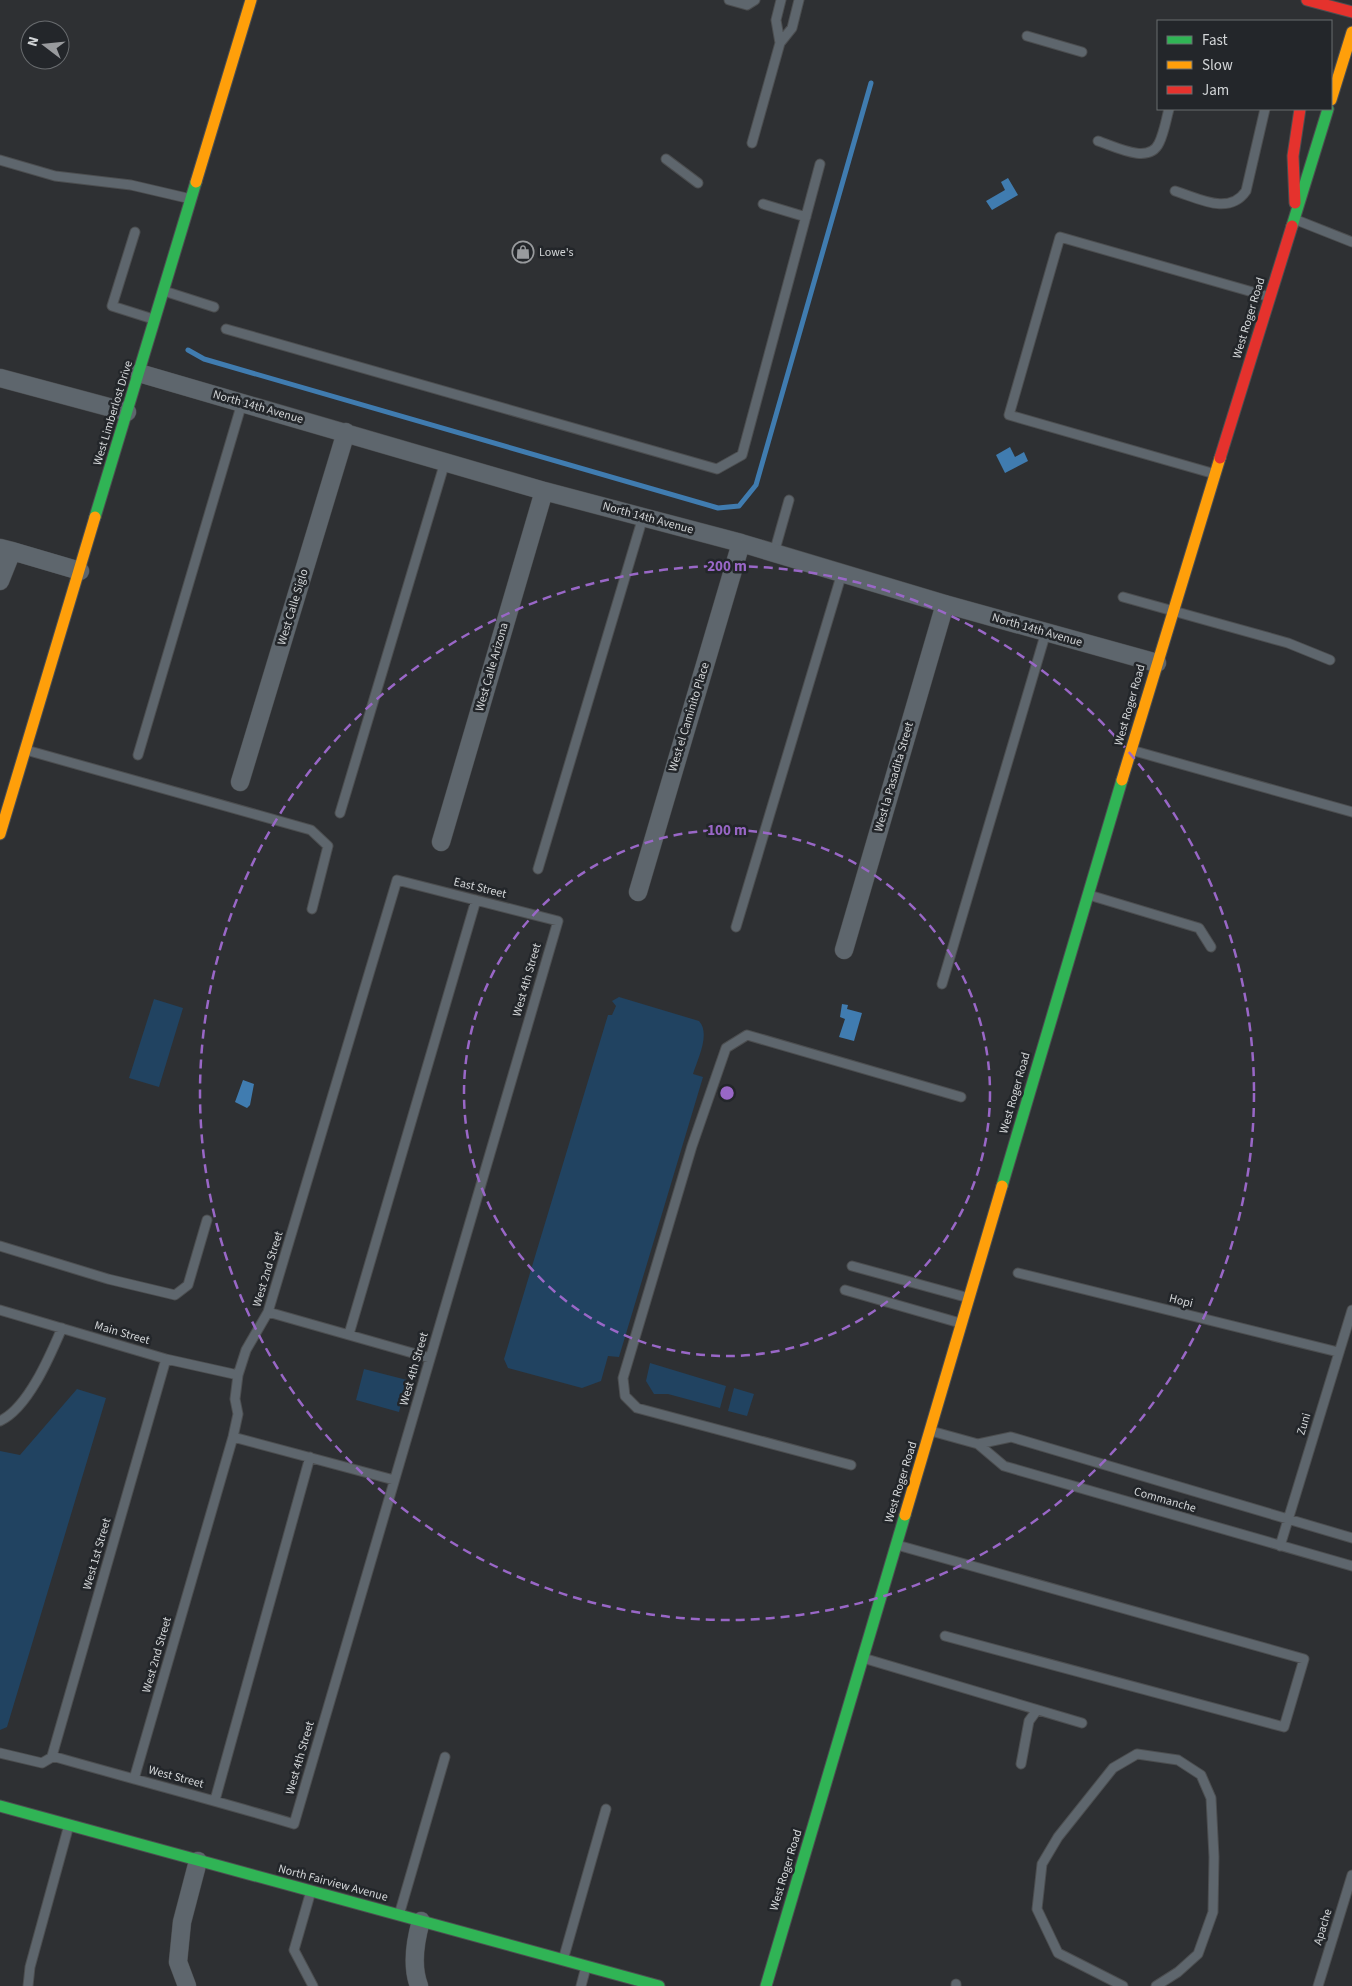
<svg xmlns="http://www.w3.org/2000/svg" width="1352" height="1986" font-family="'Source Sans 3',sans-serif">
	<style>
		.green { fill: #214361 }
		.water { fill: #407cb0 }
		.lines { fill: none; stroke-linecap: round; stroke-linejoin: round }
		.stream { stroke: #407cb0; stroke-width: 5 }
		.lane-casing { stroke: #4c4e50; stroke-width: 11 }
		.street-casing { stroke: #4c4e50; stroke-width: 19 }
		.fast-casing { stroke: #4c4e50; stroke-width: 13 }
		.slow-casing { stroke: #4c4e50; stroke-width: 13 }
		.jam-casing { stroke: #4c4e50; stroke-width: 13 }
		.lane { stroke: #5e666d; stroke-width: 9 }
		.street { stroke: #5e666d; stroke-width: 18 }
		.fast { stroke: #30b455; stroke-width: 11 }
		.slow { stroke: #ff9f0a; stroke-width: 11 }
		.jam { stroke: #e5322d; stroke-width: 11 }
		.ring { fill: none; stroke: #9967c7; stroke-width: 2.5; stroke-dasharray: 9 6 }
		.labels { text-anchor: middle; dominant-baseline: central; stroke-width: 5; stroke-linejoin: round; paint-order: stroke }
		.poi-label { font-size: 12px; fill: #d2d5d7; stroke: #23262a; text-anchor: start }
		.street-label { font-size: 12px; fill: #d2d5d7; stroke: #23262a }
		.centre { fill: #9967c7; stroke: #23262a; stroke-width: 2.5 }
		.ring-label { font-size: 15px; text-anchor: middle; font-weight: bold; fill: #9967c7; stroke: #23262a; stroke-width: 5; stroke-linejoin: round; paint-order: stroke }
	</style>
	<rect width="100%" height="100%" fill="#2e3033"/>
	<path class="green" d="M619,997L699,1021C711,1034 697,1060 693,1074L703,1077L619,1357L608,1356L601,1381L582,1388L508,1368L504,1359L608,1015H612L616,1006L612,1001Z
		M154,999L183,1008L159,1087L129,1078Z
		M650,1363L726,1386L720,1408L668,1394H654L646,1381Z
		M364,1369L407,1380L399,1412L356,1400Z
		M734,1388L754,1394L747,1416L728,1411Z
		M77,1389L106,1398L7,1727L0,1730V1451L20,1455Z"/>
	<path class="water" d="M1008,178L1018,195L992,210L986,201L1005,190L1001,182Z
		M1010,447L1015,457L1024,452L1028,461L1005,473L996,455Z
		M842,1004L848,1005L847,1009L862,1013L854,1041L839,1037L845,1019L840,1017Z
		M243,1080L254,1084L250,1105L247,1108L235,1102Z"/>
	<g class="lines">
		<path class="stream" d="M188,350L204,359L718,508L739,506L756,485L871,83"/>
		<g class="lane-casing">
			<path id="lane" d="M729,0L747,5L755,0
				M781,0L776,20L780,43L792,28L799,0
				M1027,36L1082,52
				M1098,141C1114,146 1149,165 1159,143C1164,133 1166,120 1169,109
				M752,143L780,43
				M666,159L698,183
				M0,160L55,176L131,185L191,199
				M1175,191C1198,198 1229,216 1246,191L1265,109
				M763,204L806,217
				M1294,219L1352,242
				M135,232L112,306L153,319
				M164,291L214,307
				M226,329L717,469L742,455L820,164
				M1215,474L1009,415L1060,237L1270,297
				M774,553L789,500
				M1123,597L1288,643L1330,660
				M26,750L311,830L328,846L312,909
				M1131,750L1352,812
				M138,755L242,403
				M340,813L445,462
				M538,869L643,517
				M1089,895L1199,928L1211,947
				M736,927L842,573
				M942,984L1046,632
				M0,1246L108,1279L175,1295L188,1285L207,1220
				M852,1266L969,1298
				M1018,1273L1338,1352
				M845,1290L960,1323
				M0,1310L166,1359L238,1375
				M268,1312L430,1358
				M349,1334L476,900
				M0,1421C28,1408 50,1356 62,1328
				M931,1431L978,1444L1004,1466L1352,1566
				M233,1437L394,1480
				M978,1444L1011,1437L1352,1538
				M851,1465L637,1408L625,1396L623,1378L692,1146L726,1048L747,1035L961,1097
				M897,1545L1304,1659L1284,1727L945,1636
				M1280,1546L1352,1310
				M863,1658L1082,1723
				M0,1753L42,1763L54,1756
				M1021,1764L1029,1721L1037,1710
				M134,1779L233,1437L238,1414L235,1399L238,1375L246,1350L268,1312L397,880L558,921L294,1824C214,1800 132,1779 52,1756L166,1359
				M215,1800L310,1457
				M311,1891L294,1950L313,1986
				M399,1915L445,1757
				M563,1960L606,1809
				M28,1986L30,1967L69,1825
				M581,1986L586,1967
				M956,1986V1984
				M1123,1986L1058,1953L1037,1909L1042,1864L1058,1837L1113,1768L1137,1754L1178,1760L1201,1775L1211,1798L1214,1857L1213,1912L1198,1954L1178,1972L1156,1986
				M1318,1986L1352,1875"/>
		</g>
		<g class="street-casing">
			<path id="street" d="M139,373L544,491L741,543L945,604L1157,663
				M0,378L127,412
				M0,548L12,551L0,581
				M12,551L80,571
				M240,782L346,432
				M441,842L544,491
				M638,892L741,543
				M844,950L945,604
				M187,1986L178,1962L182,1922L198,1861
				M419,1986C411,1965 415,1942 421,1921"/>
		</g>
		<g class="fast-casing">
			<path id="fast" d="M1292,226L1328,109
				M95,517L196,182
				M1002,1186L1122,780
				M0,1806L659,1986
				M766,1986L905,1515"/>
		</g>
		<g class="slow-casing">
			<path id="slow" d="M1331,100L1352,32
				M196,182L251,0
				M1122,780L1220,458
				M0,834L95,517
				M905,1515L1002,1186"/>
		</g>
		<g class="jam-casing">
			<path id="jam" d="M1307,0L1352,12
				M1295,203L1293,156L1300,109
				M1220,458L1292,226"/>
		</g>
		<use href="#lane" class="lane"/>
		<use href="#street" class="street"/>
		<use href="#fast" class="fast"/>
		<use href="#slow" class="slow"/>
		<use href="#jam" class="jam"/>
	</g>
	<g class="ring">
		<circle cx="727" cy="1093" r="263"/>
		<circle cx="727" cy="1093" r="527"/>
	</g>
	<defs>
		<g id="shop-ring" transform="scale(1.125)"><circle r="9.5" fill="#23262a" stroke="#999b9e" stroke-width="1.5"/><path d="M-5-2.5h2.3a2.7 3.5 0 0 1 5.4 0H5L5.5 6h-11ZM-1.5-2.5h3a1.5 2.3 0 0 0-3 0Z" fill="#999b9e"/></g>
	</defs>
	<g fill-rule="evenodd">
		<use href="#shop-ring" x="523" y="252"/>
	</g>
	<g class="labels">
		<g class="poi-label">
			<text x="539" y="252">Lowe's</text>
		</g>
		<g class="street-label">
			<text transform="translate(1249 318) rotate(-73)">West Roger Road</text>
			<text transform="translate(258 407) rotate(16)">North 14th Avenue</text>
			<text transform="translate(113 413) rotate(-73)">West Limberlost Drive</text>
			<text transform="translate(648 518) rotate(15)">North 14th Avenue</text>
			<text transform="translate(293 607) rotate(-73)">West Calle Siglo</text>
			<text transform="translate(1037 630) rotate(16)">North 14th Avenue</text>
			<text transform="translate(492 667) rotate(-74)">West Calle Arizona</text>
			<text transform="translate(1130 705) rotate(-74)">West Roger Road</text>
			<text transform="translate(689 717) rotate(-73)">West el Caminito Place</text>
			<text transform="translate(894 777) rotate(-74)">West la Pasadita Street</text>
			<text transform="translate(480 888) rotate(14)">East Street</text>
			<text transform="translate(527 980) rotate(-74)">West 4th Street</text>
			<text transform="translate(1015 1093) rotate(-74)">West Roger Road</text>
			<text transform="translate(268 1269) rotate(-73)">West 2nd Street</text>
			<text transform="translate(1181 1301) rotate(14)">Hopi</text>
			<text transform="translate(122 1333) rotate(16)">Main Street</text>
			<text transform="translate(414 1369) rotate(-74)">West 4th Street</text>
			<text transform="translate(1304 1424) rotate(-73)">Zuni</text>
			<text transform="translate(901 1482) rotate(-73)">West Roger Road</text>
			<text transform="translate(1165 1500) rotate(16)">Commanche</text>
			<text transform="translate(97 1554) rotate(-74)">West 1st Street</text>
			<text transform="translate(157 1655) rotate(-74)">West 2nd Street</text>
			<text transform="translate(300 1758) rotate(-74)">West 4th Street</text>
			<text transform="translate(176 1777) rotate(15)">West Street</text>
			<text transform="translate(786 1870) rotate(-73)">West Roger Road</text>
			<text transform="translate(333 1883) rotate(15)">North Fairview Avenue</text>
			<text transform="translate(1323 1927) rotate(-73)">Apache</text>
		</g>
	</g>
	<circle cx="727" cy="1093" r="8" class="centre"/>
	<g class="ring-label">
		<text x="727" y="571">200 m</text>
		<text x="727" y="835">100 m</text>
	</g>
	<rect x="1157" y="20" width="175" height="90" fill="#23262a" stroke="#696c6f"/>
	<rect x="1167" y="36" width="25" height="8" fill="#30b455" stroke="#696c6f"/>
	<text x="1202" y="45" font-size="15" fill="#d2d5d7">Fast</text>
	<rect x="1167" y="61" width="25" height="8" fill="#ff9f0a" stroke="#696c6f"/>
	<text x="1202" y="70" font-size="15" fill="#d2d5d7">Slow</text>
	<rect x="1167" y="86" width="25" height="8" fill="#e5322d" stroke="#696c6f"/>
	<text x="1202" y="95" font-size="15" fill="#d2d5d7">Jam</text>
	<g transform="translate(45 45) rotate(286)"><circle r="24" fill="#23262a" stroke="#696c6f"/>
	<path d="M0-4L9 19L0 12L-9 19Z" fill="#999b9e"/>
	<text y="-8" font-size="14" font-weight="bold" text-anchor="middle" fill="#d2d5d7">N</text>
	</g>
</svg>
